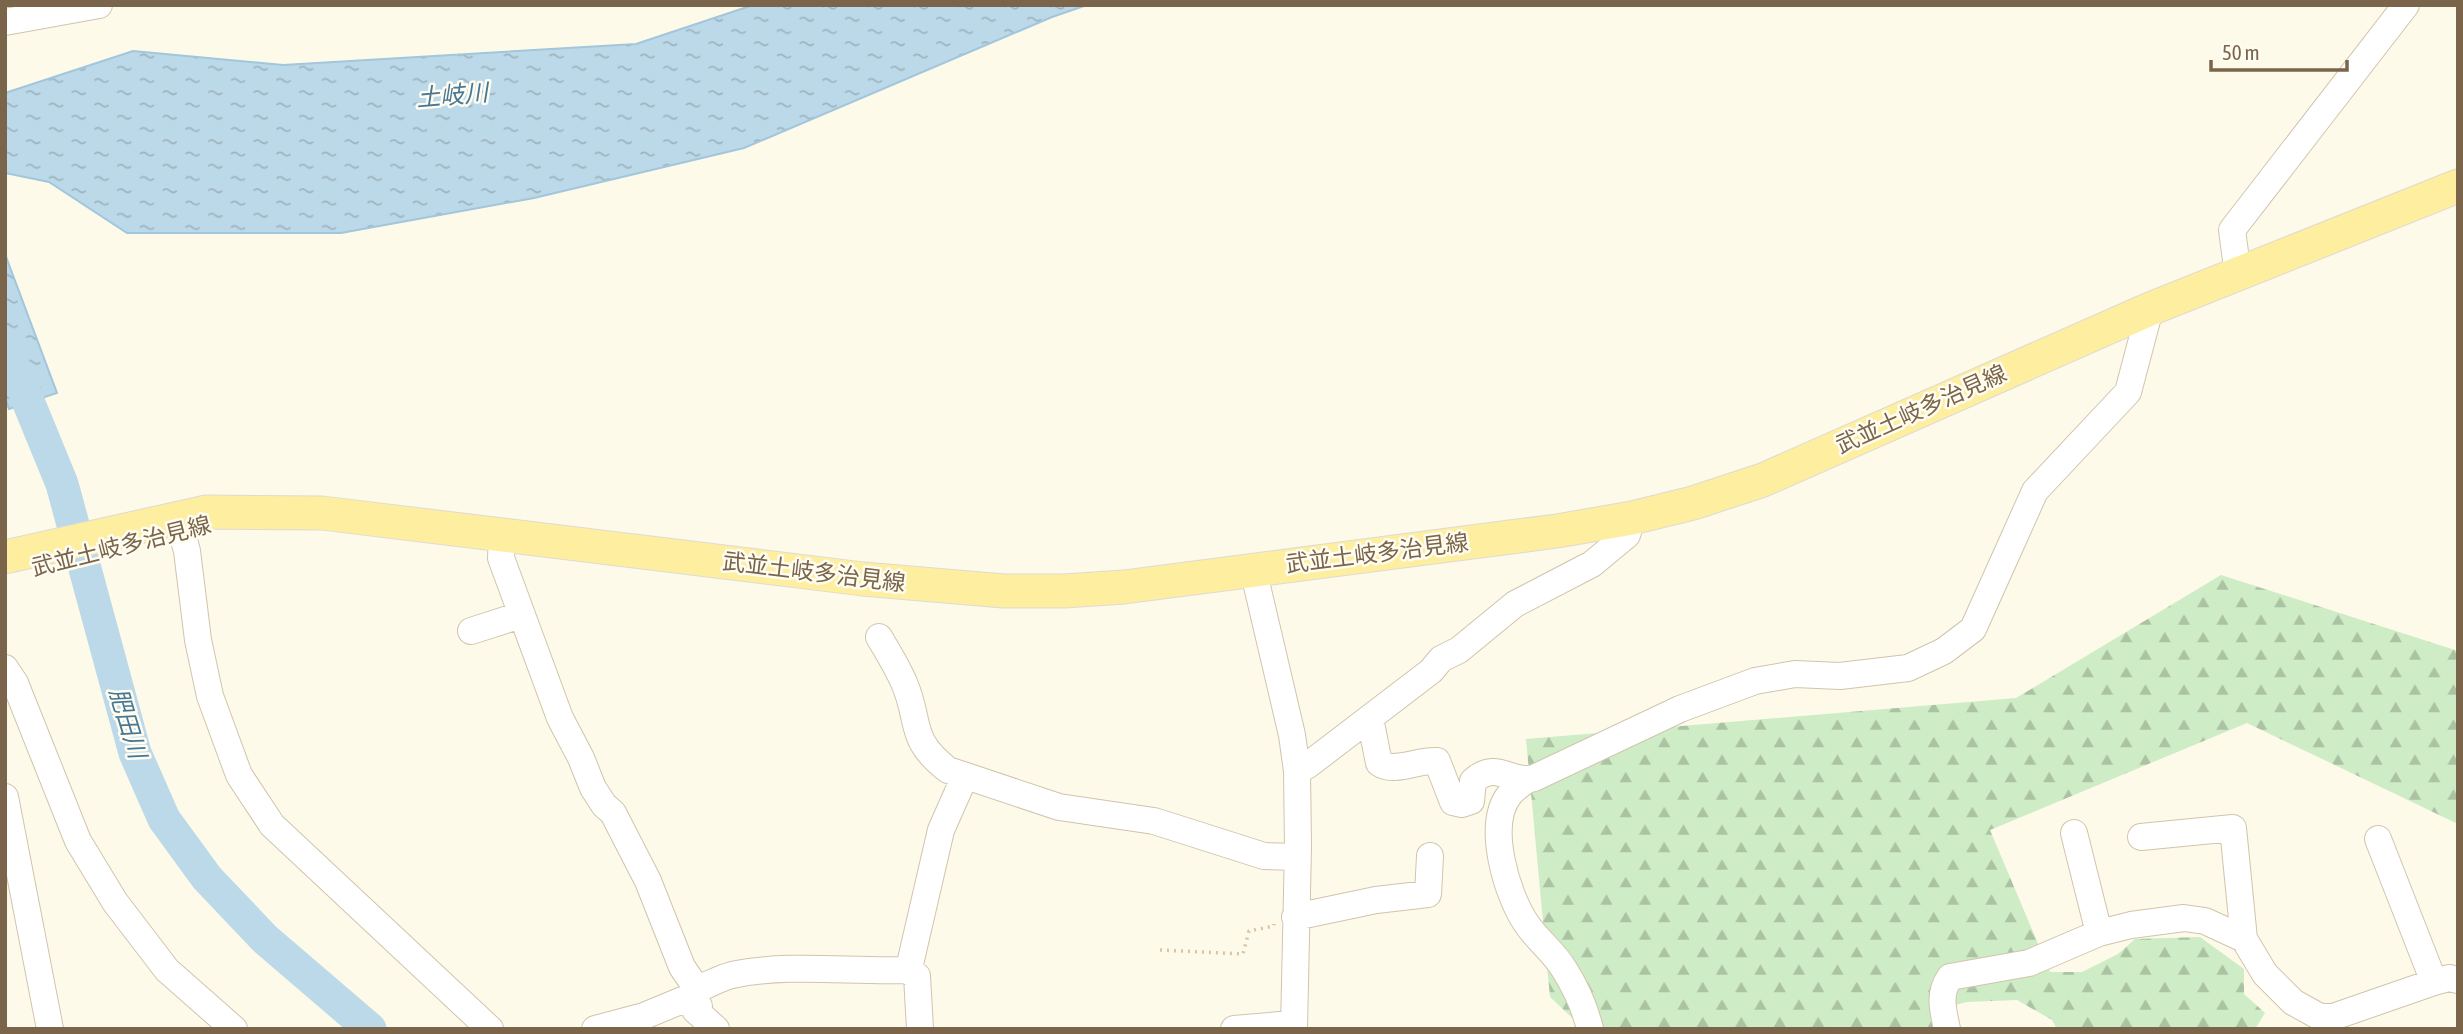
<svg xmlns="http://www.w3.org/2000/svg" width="2463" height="1034" font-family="'Asap Condensed','Noto Sans JP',sans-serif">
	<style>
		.forest { fill: url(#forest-firs) }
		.water { fill: url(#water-ripples); stroke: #a2c6db; stroke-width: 2 }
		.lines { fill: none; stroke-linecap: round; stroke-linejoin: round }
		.river { stroke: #bcd9e9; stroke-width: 33 }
		.minor-casing { stroke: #d1c4ad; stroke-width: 28 }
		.major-casing { stroke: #dfdad4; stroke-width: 35 }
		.path { stroke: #dac3a2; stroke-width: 3.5; stroke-dasharray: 2 5; stroke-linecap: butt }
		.minor { stroke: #fff; stroke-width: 26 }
		.major { stroke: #feeea0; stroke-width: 33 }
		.labels { text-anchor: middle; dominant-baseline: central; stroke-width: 5; stroke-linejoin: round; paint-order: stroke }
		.street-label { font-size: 23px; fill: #7a654b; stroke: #fffcf1 }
		.water-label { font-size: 24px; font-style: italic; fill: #467895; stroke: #fffcf1 }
	</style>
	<defs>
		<pattern id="forest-firs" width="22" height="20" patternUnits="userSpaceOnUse" patternTransform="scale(1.75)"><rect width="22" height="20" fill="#ceecc6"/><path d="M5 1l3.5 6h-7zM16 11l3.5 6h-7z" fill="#acc3a3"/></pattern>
		<pattern id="water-ripples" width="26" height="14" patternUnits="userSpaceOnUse" patternTransform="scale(1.75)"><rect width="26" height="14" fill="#bcd9e9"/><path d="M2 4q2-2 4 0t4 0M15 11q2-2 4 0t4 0" fill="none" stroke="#9eb4bf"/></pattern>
	</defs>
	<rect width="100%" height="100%" fill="#fdfae9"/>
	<path class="forest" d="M2221,575L2458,651V824L2247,723L1990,830L2050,972H2082L2118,954L2135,939L2200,937L2244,969V994L2265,1013L2255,1029H2057L2052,1020L2017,1000L1967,1002L1936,1010L1939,1029H1584L1550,997L1526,739L2016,698Z"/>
	<path class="water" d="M753,5H1087L1052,17L744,148L534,198L341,233H127L49,182L5,173V93L133,51L283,65L636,44Z
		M5,254L57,393L9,409L5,398Z"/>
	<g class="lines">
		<path class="river" d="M5,345L62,484L135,753L164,819L207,878L265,939L370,1029"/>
		<g class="minor-casing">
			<path id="minor" d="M5,22L99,5
				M2238,275L2232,230L2406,5
				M182,533L187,551L198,640L210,696L239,775L272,825L490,1029
				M502,534L501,558L560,718L581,758L593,788L604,805L613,813L648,881L682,967L697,989C708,985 720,978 732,975C788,963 849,972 906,970L917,976L920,1029
				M1253,569L1292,735L1297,771L1298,847L1294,1029
				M471,631L521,615
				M879,637C888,652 898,668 905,685C921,724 908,739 948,770L1059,807L1154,821L1264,856L1297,857
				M5,668L15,683L78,841L115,902L167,970L234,1029
				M1370,718L1379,763C1393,774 1420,759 1437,761L1453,802L1462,804L1471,801L1473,781C1497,759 1512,785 1534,778L1680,709L1755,681L1795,674L1840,676L1908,668L1944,651L1973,629L2035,491L2128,392L2150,309
				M1297,771L1308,765L1431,671L1441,659L1459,650L1515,604L1592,564L1627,535L1632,518
				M1527,780C1521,784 1514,789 1510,794C1485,824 1507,895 1526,923C1537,940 1554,952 1564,969C1576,988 1585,1008 1590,1029
				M5,797L50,1029
				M2074,833L2099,933
				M2141,837L2233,828L2244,939
				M2378,839L2434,982
				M1295,917L1376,900L1428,894L1430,856
				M906,970L910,964L941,830L965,776
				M697,989L696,1002L699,1006L695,1010L716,1029
				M595,1029L644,1016L697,994
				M1234,1029L1292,1024
				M1947,1029C1943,1010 1938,994 1950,977L2029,963L2099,933L2131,925L2184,918L2205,921L2244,939L2265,974L2293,1002L2320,1017H2333L2434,982L2449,978L2458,980"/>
		</g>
		<g class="major-casing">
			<path id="major" d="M5,557L206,512L322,513L863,579L1004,591H1064L1124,587L1557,531L1632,518L1693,503L1763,480L2150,309L2458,186"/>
		</g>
		<path class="path" d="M1160,950L1243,954L1249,931L1274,926V924"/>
		<use href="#minor" class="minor"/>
		<use href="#major" class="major"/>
	</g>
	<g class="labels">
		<g class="street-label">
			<text transform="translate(1921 409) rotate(-24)">武並土岐多治見線</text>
			<text transform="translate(121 546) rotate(-14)">武並土岐多治見線</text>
			<text transform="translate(1377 553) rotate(-7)">武並土岐多治見線</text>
			<text transform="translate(814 572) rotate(7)">武並土岐多治見線</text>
		</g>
		<g class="water-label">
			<text transform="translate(452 95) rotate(-5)">土岐川</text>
			<text transform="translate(128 723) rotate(73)">肥田川</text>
		</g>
	</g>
	<rect width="2463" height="1034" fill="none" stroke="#7a654b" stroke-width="14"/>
	<path d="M2211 60v10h136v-10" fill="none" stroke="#7a654b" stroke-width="3.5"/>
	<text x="2222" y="60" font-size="21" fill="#7a654b" stroke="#fffcf1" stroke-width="5" paint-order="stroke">50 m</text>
</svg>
